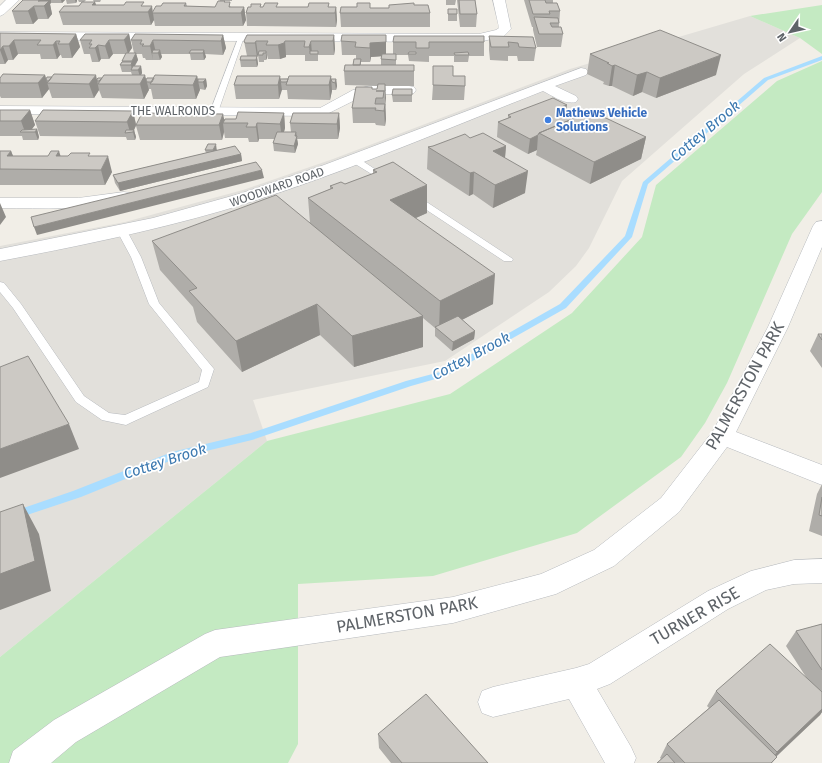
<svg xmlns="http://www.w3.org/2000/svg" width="822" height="763" font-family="'Fira Sans',sans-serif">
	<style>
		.industrial { fill: #e2e0db }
		.green { fill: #c4eac2 }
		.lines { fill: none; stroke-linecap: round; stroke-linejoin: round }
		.stream { fill: #a9ddff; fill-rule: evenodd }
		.lane-casing { stroke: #b7babe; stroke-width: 1 }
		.street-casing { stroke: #b7babe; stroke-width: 1 }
		.lane { fill: #fff; fill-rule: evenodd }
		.street { fill: #fff; fill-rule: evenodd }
		.wall { fill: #afada9; fill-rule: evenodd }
		.shaded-wall { fill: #8f8d89 }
		.building { fill: #ccc9c4; stroke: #8f8d89 }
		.shop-dot { fill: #3f7fe0; stroke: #fff; stroke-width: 1.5 }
		.labels { text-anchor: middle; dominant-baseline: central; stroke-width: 3.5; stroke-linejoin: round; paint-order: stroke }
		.far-street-label { font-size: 12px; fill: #5e6368; stroke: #fff }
		.far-shop-label { font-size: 12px; font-weight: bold; fill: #366cbe; stroke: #fff; text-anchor: start }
		.water-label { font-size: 15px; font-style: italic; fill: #3c79b0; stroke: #fff }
		.near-street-label { font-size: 17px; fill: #5e6368; stroke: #fff }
	</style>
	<rect width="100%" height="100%" fill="#f1eee7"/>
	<path class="industrial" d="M750,16L800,38L744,74L622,181L589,248L576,266L549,292L445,361L253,400L267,441L0,657V246L125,222L243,190L333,159L570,69Z"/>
	<path class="green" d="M822,5V54L800,38L750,16Z
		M822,61V192L792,234L727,383L705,423L681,457L577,533L433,576L298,584V744L288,763H0V657L267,441L450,394L572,313L642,237L656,185L777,81Z"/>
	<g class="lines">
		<path class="stream" d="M822,56V60L768,80L648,184L632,237L566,308L446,376L411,386L252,440L177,458L81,497L0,524V516L73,491L172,452L251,433L406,381L440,372L560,304L625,236L643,182L764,78Z"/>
		<g class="lane-casing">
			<path id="lane" d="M239,36L244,37L218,112L217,114H211L210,112Z
				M355,157L358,158L390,179L386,182L383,181L352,162L351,160L352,158Z
				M413,194L416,195L513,259L512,261H504L410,199L408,197L410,195Z
				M122,228L127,231L141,257L159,303L214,369L208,387L130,423L126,425L102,420L76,402L13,308L0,292V282L4,283L21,304L84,396L109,413L125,415L199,382L202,370L149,304L131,257L117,231Z"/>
		</g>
		<g class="street-casing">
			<path id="street" d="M6,0H19L4,14L0,16V6Z
				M493,0H505L511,29L504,36L479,42L0,40V32L479,34L496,30L499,28Z
				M581,68L586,69L588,72L586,75L555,86L576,96L578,99L576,102C565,105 553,96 543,91C436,133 330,179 221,211C148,232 74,247 0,261V249L153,218L239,194L324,165Z
				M370,86H409L414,87L416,90L414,93L409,94H370L363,96L323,116L0,114V106L320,108L353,90Z
				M124,192L130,193L132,197L130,201C88,211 43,208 0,208V198H78Z
				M822,221V247L788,327L736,432L822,465V485L727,447L679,512L614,566L556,594L453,623L220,657L76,742L51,763H9L13,751L54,720L205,634L215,630L453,597L541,574L594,550L661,498L713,431L768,327L813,226L816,222Z
				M822,559V583L794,584L766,590L728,609L610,684L597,689L631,747L636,758L634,763H605L569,699L493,717L482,713L478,702L482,691L493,687L576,668L589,664L708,591L751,571L794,560Z"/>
		</g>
		<use href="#lane" class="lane"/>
		<use href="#street" class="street"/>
	</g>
	<path class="wall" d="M23,0H65L62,3H51L50,4L52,14L48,19H38L33,24H16L12,11Z
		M66,0H86L84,2H94L93,0H101L100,2H95L96,5L144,6L153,12L161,6L186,3L187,6L215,7L220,0H232V1H225V2L231,7H244L246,20L243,26H155L154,20L151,25H63L59,12L79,6L82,2H79L78,0H77V1L76,3L67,4Z
		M446,0H456L455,5H446Z
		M457,0H475L477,14L476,27H460Z
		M524,0H553V3L560,11L559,27L563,34L561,47H537L533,30V27H532Z
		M414,5L430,13V27H341L340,13L371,8H389Z
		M261,7H336L337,20L336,27L247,26L246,13Z
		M448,9H457V21H448Z
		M0,33L76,34L80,47L72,58H62L61,55H60L57,59H41L40,54H18L13,60H8L5,64H0Z
		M129,34L132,48L128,53H134L131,40L223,35L226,48L223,55L205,54L206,57L204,60H191L190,54H161L162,57L160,60H146L145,58H143L142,54H136L138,60L135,66H141L142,73L141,75L146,80L154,78L197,76L198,79H206L207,86L205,90L200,89L196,99H153L151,89H149L144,99L102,98L99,90L94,98H52L49,89L42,98H1L0,96V78L45,75L46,79H97L132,75L131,72H122L120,65L126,54H113L109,59H101L99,62H92L90,54H84L80,40Z
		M334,35L335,49L334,55H318V61H305V55H286V57L280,59H268L267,55V58L266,60H264V62H259L258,55L257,57L258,64L257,67H241L240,60L247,56L244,41Z
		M386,35V54H393V42H484V56H469L468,62H454V56H429V62L409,61L408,55H396V65H414V86H385L386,119L385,126L376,125L375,123H353L352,108L372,89H377V86L345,85L344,71L353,65L356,59V55H342L341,41ZM381,56V65H361V62H370L371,57Z
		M489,36L533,37L536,48L534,61H518L517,56H508V61L490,60L489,50Z
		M590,54L716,75L656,98L642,92L633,96L612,86H609L603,84L604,82L587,74Z
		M280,76V79L331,76V79H336L337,86L336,90H332L330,100L288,99L287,90H281L279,99H236L234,85Z
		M453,76L465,86L464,100H432L433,85Z
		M412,89V102H393L392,95Z
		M566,109L580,116L646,137L641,159L590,184L536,155L537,150L528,154L497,137L498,122L508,118V115Z
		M0,110H30L35,125L31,129H37L39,137L38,140H23L22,136H0Z
		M133,111L136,124L236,119L284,113L285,128L284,132H291L290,123L339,113L340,128L338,139H297L298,144L295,153L274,151L273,143L275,139H259L258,142H249L248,138H225L224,132L222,140H140L136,126L134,130L136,137L135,140H127L126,137L40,136L35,121Z
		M470,138L506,146L505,158L525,193L493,208L473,194L469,196L427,169L428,147L433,146Z
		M208,144L217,150L241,154L242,161L120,191L115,183L113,175L206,153L205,150Z
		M0,151H11L13,156H92L112,172L105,185H0Z
		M393,162L427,213L416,218L493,304L462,320L475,331L474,339L452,351L435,336V328L423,318V347L354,367L320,335L242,372L197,322L193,307L160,270L152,241L310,223L308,198L330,189V186L345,184L373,174V170Z
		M818,334H822V368L810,351Z
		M822,484V536L809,531L817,494Z
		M822,624V712L820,715L776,757H777L772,763H657L661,759L660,758L667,744L709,708L707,706L716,691L806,677L786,646L796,631Z
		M378,734L488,763H391L379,748Z"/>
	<path class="shaded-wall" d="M43,0H51V3L50,4L52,14L48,19L44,6L38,1Z
		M61,0H65L62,3Z
		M75,0H77V1L76,3Z
		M95,2L98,12L92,5Z
		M34,6L38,19L33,24L28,11Z
		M152,6L154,20L151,25L148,12Z
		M244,7L246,20L243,26L241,13Z
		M336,7L337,20L336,27L335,13Z
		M76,34L80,47L72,58L69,44Z
		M129,34L132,48L128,54L124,40Z
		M223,35L226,48L223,55L221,41Z
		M334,35L335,49L334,55L333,41Z
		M386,35V56L371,57L370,62V43Z
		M14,40L18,54L13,60L9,46Z
		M109,40L113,54L109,59L105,46Z
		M153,40L156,53H152L153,60L150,46Z
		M56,41L60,55L57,59L53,45Z
		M256,41L258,55L257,57L258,64L257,67L256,60L257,57L255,43Z
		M285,41L286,55V57L280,59L278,45Z
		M311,41L312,54H310L309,47Z
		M98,45L101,59L99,62L95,48Z
		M3,46L8,60L5,64L0,50Z
		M160,50L162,57L160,60L158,53Z
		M204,50L206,57L204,60L203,53Z
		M266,51L267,58L266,60Z
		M136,53L138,60L132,70L131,65L132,62V61Z
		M721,55L716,75L656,98L660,78Z
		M615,65L612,86H609L612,66Z
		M141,66L142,73L140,77L138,70Z
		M647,72L642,92L633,96L637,75Z
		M45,75L49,89L42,98L38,83Z
		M96,75L99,90L94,98L89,84Z
		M145,75L149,90L144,99L140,84Z
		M197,76L200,90L196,99L193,85Z
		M280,76L282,90L279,99L278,85Z
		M331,76L332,91L330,100L329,85Z
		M206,79L207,86L205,90L203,82Z
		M336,79L337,86L336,90L335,83Z
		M385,84L386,98L385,105Z
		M385,104L386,119L385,126L384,111Z
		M567,105L565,119L561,107Z
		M30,110L35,125L30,132H25L21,121Z
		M133,111L136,125L134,130L136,137L135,140L133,132H130L127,122Z
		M284,113L285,128L282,139L280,124Z
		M339,113L340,128L338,139L337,124Z
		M223,114L225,123H223L224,132L222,140L219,125Z
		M257,123L259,139L258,142L256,127Z
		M37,129L39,137L38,140L35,132Z
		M296,132L298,144L295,153L294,146L295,136Z
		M538,135L537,150L528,154L530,139Z
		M646,137L641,159L590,184L594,162Z
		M216,144L217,152L215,158L213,150Z
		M506,146L504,168L493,151Z
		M11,151L17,166L7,156Z
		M59,151L64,167L56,156Z
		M241,154L242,161L120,191L118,183Z
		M108,156L112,172L105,185L101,170Z
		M262,170L264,178L37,235L34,227Z
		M528,171L525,193L493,208L495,185Z
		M474,172L473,194L469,196L470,173Z
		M427,185V213L391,229L390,200Z
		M0,203L6,217L0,225Z
		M495,274L493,304L440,331L439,330L440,301Z
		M317,304L320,335L242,372L236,341Z
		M423,316V347L354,367L352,336Z
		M475,331L474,339L452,351L453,342Z
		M69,424L79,449L0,478V449Z
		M23,504L39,534L51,591L0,610V574Z
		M822,709V712L820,715L769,763L777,752Z"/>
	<path class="building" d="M23,0H43L38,1H49L44,6H34L28,11H12Z
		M459,0H475L477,14H460Z
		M529,0H545L546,3H557L560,11H549L550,14H533Z
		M218,1H225L224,2H230L229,7H244L241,13H152L156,6H161L163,3H186L184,6L215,7Z
		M82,2H95L92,5H124L126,2H144L141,6H152L148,12H59L64,6H79Z
		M265,3H278L276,7H308L309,3H329L328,7H336L335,13H246L248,7H251V4H261L260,7H263Z
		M357,3H370V8H389V5L414,3V5H428L430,13H340L341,7H357Z
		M448,9H457V14H448Z
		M534,17L558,18L559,23H550L552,27H561L563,34H539Z
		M660,30L721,55L660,78L647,72L637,75L615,65L612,66L607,63H609L590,54Z
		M0,33L76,34L69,44H58L60,41H56L53,45H37L41,40H14L9,46H3L0,50Z
		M85,34H129L124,40H109L105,46L98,45L95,48H89L92,44H89L92,40H80Z
		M135,34L223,35L221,41L153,40L150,46H142L144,44H140L142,40H131Z
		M247,35H334L333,41H311L309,47H304L305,41H285L284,43L278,45H266L268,41H256L255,43H245L244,41Z
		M342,35H386V42L370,43V48L355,47L356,42L341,41Z
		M394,36H484V42H429V48H416V42H393Z
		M489,36L533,37L536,48L519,47L518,43L508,42L509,47H491Z
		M153,50H160L158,53H152Z
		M191,50H204L203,53H189Z
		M259,51H266V53H263V55H258Z
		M310,51H318V54H310Z
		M409,52H416V54H408Z
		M468,52L469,55H455L454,53Z
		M126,53H136L132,61H122Z
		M382,54H396V60L381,59Z
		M241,56H257L256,60H240Z
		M354,59H361L360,65H353Z
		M122,62H132L131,65H120Z
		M345,65H414V71H344Z
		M133,66H141L138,70H131Z
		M433,66H453V76H465V86L433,85Z
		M3,74L45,75L38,83H0V78Z
		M54,74L96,75L89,84L47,83Z
		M104,75H145L140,84H98Z
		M155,75L197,76L193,85L150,84Z
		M237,76H280L278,85H234Z
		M289,76H331L329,85H286Z
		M47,77H52L49,81H47L46,79Z
		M98,78H102L99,81H97V79Z
		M147,78H154L152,82H147L146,80Z
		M198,79H206L203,82H198Z
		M280,79H288L287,82H281Z
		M331,79H336L335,83L332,82Z
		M378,84H385V91H376H384L383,98H376L375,104H385L384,111L375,110L376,108H352L356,87H372V89H377Z
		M393,89H412V95H392Z
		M553,98L567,105L561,107L580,116L539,133L538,135L530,139L498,122L511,117L508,115Z
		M0,110H30L21,121H0Z
		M43,110L133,111L127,122L35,121Z
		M591,111L646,137L594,162L539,133Z
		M238,112L284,113L280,124L257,123L256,127H246L248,123H223L225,119H236Z
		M142,113L223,114L219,125H136Z
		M293,113H339L337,124L290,123Z
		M37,129L35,132H20L22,130Z
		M126,130H134L133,132L125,133Z
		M277,132H296L295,136H297L294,146L273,143Z
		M483,133L506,146L493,151L528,171L495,185L474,172L470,173L428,147L433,146L465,134L470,138Z
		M208,144H216L213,150H205Z
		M235,146L241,154L118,183L113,175Z
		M0,151H11L7,156H48L51,151H59L56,156H68L71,153H90L88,156H108L101,170L0,169Z
		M256,162L262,170L34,227L31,217Z
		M393,162L427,185L390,200L495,274L440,301L308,198L333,188L330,186L341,182L345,184L377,172L373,170Z
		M276,195L423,316L352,336L317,304L236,341L189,291L197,288L152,241Z
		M458,316L475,331L453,342L435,327Z
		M818,334H822V340Z
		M28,356L69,424L0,449V367Z
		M822,497V516L819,515Z
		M23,504L35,561L0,574V512Z
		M822,624V670L796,631Z
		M770,644L822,692V709L777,752L716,691Z
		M426,694L488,763H402L378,734Z
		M719,700L777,757L771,763H685L667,744Z
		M667,754L675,763H657Z"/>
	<circle class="shop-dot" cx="548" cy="120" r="4"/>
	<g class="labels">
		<g class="far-street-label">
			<text x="173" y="111">THE WALRONDS</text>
			<text transform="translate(277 187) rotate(-19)">WOODWARD ROAD</text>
		</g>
		<g class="far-shop-label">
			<text x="556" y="113">Mathews Vehicle<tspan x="556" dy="14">Solutions</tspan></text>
		</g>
		<g class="water-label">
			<text transform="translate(705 131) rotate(-40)">Cottey Brook</text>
			<text transform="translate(471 356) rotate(-28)">Cottey Brook</text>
			<text transform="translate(165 461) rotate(-18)">Cottey Brook</text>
		</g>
		<g class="near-street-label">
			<text transform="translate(745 386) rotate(-61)">PALMERSTON PARK</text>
			<text transform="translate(407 615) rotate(-10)">PALMERSTON PARK</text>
			<text transform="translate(695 616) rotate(-30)">TURNER RISE</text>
		</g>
	</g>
	<g transform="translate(790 32) rotate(236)" stroke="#ffffff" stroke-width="3" paint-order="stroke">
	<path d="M0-3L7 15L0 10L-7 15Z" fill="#5e6368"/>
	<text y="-6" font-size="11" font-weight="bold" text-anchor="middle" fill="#5e6368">N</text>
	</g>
</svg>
